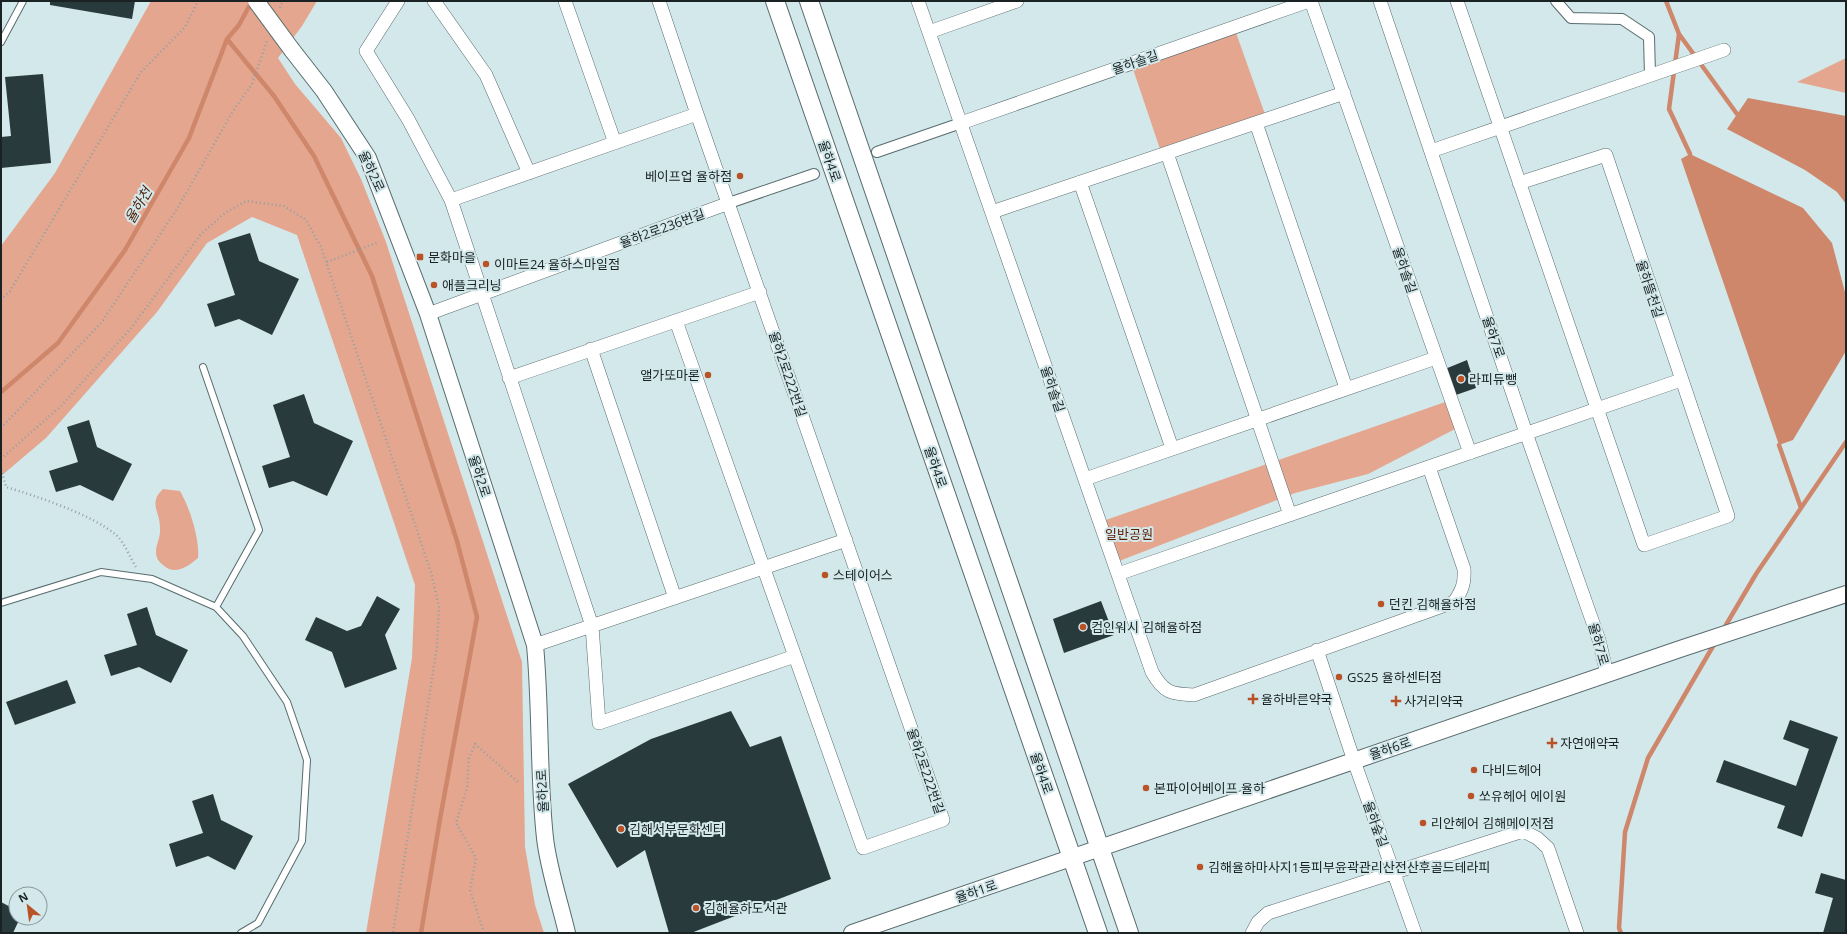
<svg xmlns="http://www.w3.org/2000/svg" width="1847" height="934" font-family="'Open Sans','Noto Sans KR',sans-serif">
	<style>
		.green { fill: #e4a68e }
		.water { fill: #ce876b }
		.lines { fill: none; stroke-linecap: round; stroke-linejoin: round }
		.stream { stroke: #ce876b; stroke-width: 4.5 }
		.building { fill: #293a3c }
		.service-casing { stroke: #586b6d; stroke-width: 8 }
		.pedestrian-casing { stroke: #586b6d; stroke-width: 12 }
		.minor-casing { stroke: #586b6d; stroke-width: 14 }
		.tertiary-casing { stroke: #586b6d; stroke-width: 18 }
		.secondary-casing { stroke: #586b6d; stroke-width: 20 }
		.path { stroke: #90a1a3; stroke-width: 2.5; stroke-dasharray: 1 3; stroke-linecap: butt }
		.service { stroke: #fff; stroke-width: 6 }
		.pedestrian { stroke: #fff; stroke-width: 10 }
		.minor { stroke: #fff; stroke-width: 13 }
		.tertiary { stroke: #fff; stroke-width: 16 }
		.secondary { stroke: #fff; stroke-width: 18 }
		.tertiary-bridge-casing { stroke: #586b6d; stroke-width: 18; stroke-linecap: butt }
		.tertiary-bridge { stroke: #fff; stroke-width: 16 }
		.poi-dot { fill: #b95327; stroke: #d3e8eb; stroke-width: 1.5 }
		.labels { text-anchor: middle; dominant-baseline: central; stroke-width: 4; stroke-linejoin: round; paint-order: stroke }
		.street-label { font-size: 13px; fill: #1a2223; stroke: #d3e8eb }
		.poi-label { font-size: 13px; fill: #1a2223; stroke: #d3e8eb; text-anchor: start }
		.park-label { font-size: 13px; fill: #5d1d00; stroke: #d3e8eb }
		.water-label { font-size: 14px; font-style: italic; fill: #51230f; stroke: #d3e8eb }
	</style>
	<rect width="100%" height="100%" fill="#d3e8eb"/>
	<path class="green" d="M151,1H317L302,26L278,58L295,84L341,138L361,179L386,242L522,662L525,847L535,905L544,933H366L412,658L415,585L297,235L252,217L207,243L157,312L46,438L1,476V246L55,173Z
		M1235,30L1266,117L1161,152L1132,66Z
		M1846,58V93L1797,82Z
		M1451,400L1461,426L1368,474L1295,493L1114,563L1100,522Z
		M163,489L180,491C190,508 200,540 198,558C187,567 175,576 163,565C159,562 156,558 156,552C156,544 161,536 160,528C160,511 148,503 163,489Z"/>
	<path class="water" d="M1748,98L1846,116V204L1837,192L1805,170L1727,129Z
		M1690,154L1803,208L1832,243L1846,296V351L1793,440L1779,445L1681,159Z"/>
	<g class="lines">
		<path class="stream" d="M1666,1L1679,34L1737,114
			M1679,34L1669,109L1690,154
			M227,39L274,96L314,156L372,276L457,541L477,617L440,819L421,933
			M1,392L58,343L125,250L189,138L227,39L239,25L252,1
			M1779,445L1801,508
			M1723,630L1756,574L1846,442
			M1621,933L1619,928L1625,832L1648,758L1716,641"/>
	</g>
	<path class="building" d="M50,1H135L132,19L50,5Z
		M43,74L51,163L1,168V137L11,136L5,77Z
		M250,233L259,261L299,279L272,335L239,319L215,327L207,304L235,295L218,243Z
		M1467,360L1476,388L1453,396L1445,369Z
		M304,394L314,423L353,441L327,496L293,481L269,488L262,466L290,457L273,405Z
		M89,420L97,447L132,464L113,501L80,485L56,492L49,471L78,462L67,427Z
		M377,596L400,609L385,635L397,669L345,688L332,652L305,640L316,617L347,631L361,626Z
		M1101,601L1114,635L1064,653L1053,619Z
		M147,607L156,635L188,650L171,683L139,667L111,676L104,655L137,645L127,614Z
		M67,680L76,703L15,725L6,702Z
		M731,711L750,747L781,736L831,879L691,933H669L645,850L617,868L568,784L651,739Z
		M1790,720L1838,737L1802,837L1777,828L1785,806L1716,782L1724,760L1796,786L1809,749L1783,739Z
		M213,794L221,820L253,836L235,870L208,856L176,867L169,844L203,833L192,801Z
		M1821,873L1846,880L1845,933H1823L1833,898L1815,893Z
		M1,902L16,910V918H20L13,933H1Z"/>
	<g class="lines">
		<g class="service-casing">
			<path id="service" d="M1,42L23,1
				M203,367L259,530L216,607
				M1,603L101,572L152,579L216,607L243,636L287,702L307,760L302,841L258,923L241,933"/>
		</g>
		<g class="pedestrian-casing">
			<path id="pedestrian" d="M1556,1L1571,18L1622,19L1649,37L1650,75
				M877,152L961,123
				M729,203L814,174"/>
		</g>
		<g class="minor-casing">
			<path id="minor" d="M398,1L366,51L408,119L451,200L592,626L599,723L795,656
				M434,1L486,75L529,173
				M565,1L615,143
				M659,1L697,114L943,820L863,848L676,321
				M918,1L1152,672C1164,693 1171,694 1194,695L1454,602C1462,591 1465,583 1464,569L1429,467
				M1311,1L1470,453
				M1380,1L1526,433L1599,640L1607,674
				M1457,1L1644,545L1728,516L1606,155L1519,183
				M929,32L1017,1
				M961,123L1309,1
				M1256,123L1346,388
				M1431,151L1724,50
				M1167,153L1290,515
				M1080,182L1172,448
				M451,200L697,114
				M992,212L1344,93
				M428,314L729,203
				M591,349L675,598
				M509,378L760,292
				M1085,479L1436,358
				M1118,574L1681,380
				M535,645L846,540
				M1317,650L1354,761L1415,933
				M1252,933L1258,922L1268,913L1523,831L1537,838L1548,848L1577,933"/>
		</g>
		<g class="tertiary-casing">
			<path id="tertiary" d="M292,50L324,91L368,158L428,314L535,645C541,709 538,774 545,838C548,867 560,903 567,933
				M852,933L1680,649L1846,594"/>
		</g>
		<g class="secondary-casing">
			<path id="secondary" d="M775,1L1098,933
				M809,1L1129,933"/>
		</g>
		<path class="path" d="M280,8L283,1
			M327,262L379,242
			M1,300L10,291L141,72L185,27L198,1
			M1,428L101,323L177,209L233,111L252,84L267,41
			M1,459L61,406L131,328L201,234L225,213L246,201L284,206L306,220L321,247L431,572L439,607L437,646L393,933
			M1,469L6,487C36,496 93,515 116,535C125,543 130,558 136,567
			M484,933L470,890L476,858L456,823L467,788L469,758L475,744L519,783"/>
		<use href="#service" class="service"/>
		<use href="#pedestrian" class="pedestrian"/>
		<use href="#minor" class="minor"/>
		<use href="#tertiary" class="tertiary"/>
		<use href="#secondary" class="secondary"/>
		<g class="tertiary-bridge-casing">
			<path id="tertiary-bridge" d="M256,1L292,50"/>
		</g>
		<use href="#tertiary-bridge" class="tertiary-bridge"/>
	</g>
	<g class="poi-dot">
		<circle cx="740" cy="176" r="4"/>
		<rect x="416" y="253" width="8" height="8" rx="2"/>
		<circle cx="486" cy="264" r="4"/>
		<circle cx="434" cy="285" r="4"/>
		<circle cx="708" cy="375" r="4"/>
		<circle cx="1461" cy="379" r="4"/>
		<circle cx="825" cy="575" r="4"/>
		<circle cx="1381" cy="604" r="4"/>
		<circle cx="1083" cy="627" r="4"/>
		<circle cx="1339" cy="677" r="4"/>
		<path d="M1251 693h4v4h4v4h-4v4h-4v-4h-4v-4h4z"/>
		<path d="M1394 695h4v4h4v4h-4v4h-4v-4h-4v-4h4z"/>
		<path d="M1550 737h4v4h4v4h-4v4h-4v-4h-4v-4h4z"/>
		<circle cx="1474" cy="770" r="4"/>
		<circle cx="1146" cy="788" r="4"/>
		<circle cx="1471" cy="796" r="4"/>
		<circle cx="1423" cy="823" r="4"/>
		<circle cx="621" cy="829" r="4"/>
		<circle cx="1200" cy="867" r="4"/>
		<circle cx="696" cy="908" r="4"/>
	</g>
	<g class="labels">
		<g class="street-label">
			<text transform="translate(1135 62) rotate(-19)">율하솔길</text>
			<text transform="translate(830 161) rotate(71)">율하4로</text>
			<text transform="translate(372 171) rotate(65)">율하2로</text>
			<text transform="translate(662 228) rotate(-20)">율하2로236번길</text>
			<text transform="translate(1405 270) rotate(71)">율하솔길</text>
			<text transform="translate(1650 289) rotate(72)">율하뜰천길</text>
			<text transform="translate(1494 337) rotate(71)">율하7로</text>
			<text transform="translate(788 374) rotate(71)">율하2로222번길</text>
			<text transform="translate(1053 389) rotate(71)">율하솔길</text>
			<text transform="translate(936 467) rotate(71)">율하4로</text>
			<text transform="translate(480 476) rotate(72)">율하2로</text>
			<text transform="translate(1599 644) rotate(74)">율하7로</text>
			<text transform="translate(1390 748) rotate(-19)">율하6로</text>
			<text transform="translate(926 771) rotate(71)">율하2로222번길</text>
			<text transform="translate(1042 773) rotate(71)">율하4로</text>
			<text transform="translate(542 791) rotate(-93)">율하2로</text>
			<text transform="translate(1376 824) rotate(70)">율하숲길</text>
			<text transform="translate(976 891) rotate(-19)">율하1로</text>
		</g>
		<g class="poi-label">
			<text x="732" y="176" text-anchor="end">베이프업 율하점</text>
			<text x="428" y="257">문화마을</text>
			<text x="494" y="264">이마트24 율하스마일점</text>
			<text x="442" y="285">애플크리닝</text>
			<text x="700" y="375" text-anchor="end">앨가또마론</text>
			<text x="1469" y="379">라피듀뺑</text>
			<text x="833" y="575">스테이어스</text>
			<text x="1389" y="604">던킨 김해율하점</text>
			<text x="1091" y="627">컴인워시 김해율하점</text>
			<text x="1347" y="677">GS25 율하센터점</text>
			<text x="1261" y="699">율하바른약국</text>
			<text x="1404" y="701">사거리약국</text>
			<text x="1560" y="743">자연애약국</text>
			<text x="1482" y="770">다비드헤어</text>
			<text x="1154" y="788">본파이어베이프 율하</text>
			<text x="1479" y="796">쏘유헤어 에이원</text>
			<text x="1431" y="823">리안헤어 김해메이저점</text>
			<text x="629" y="829">김해서부문화센터</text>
			<text x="1208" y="867">김해율하마사지1등피부윤곽관리산전산후골드테라피</text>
			<text x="704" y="908">김해율하도서관</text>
		</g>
		<g class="park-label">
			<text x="1129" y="534">일반공원</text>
		</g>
		<g class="water-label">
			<text transform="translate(138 205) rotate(-60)">율하천</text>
		</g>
	</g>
	<rect width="1847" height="934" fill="none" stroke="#1a2223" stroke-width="4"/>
	<g transform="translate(28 906) rotate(331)"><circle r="19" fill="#d3e8eb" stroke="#89999b"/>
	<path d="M0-3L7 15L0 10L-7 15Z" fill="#b95327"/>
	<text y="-6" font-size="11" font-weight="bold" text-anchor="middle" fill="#1a2223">N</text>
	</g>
</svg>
